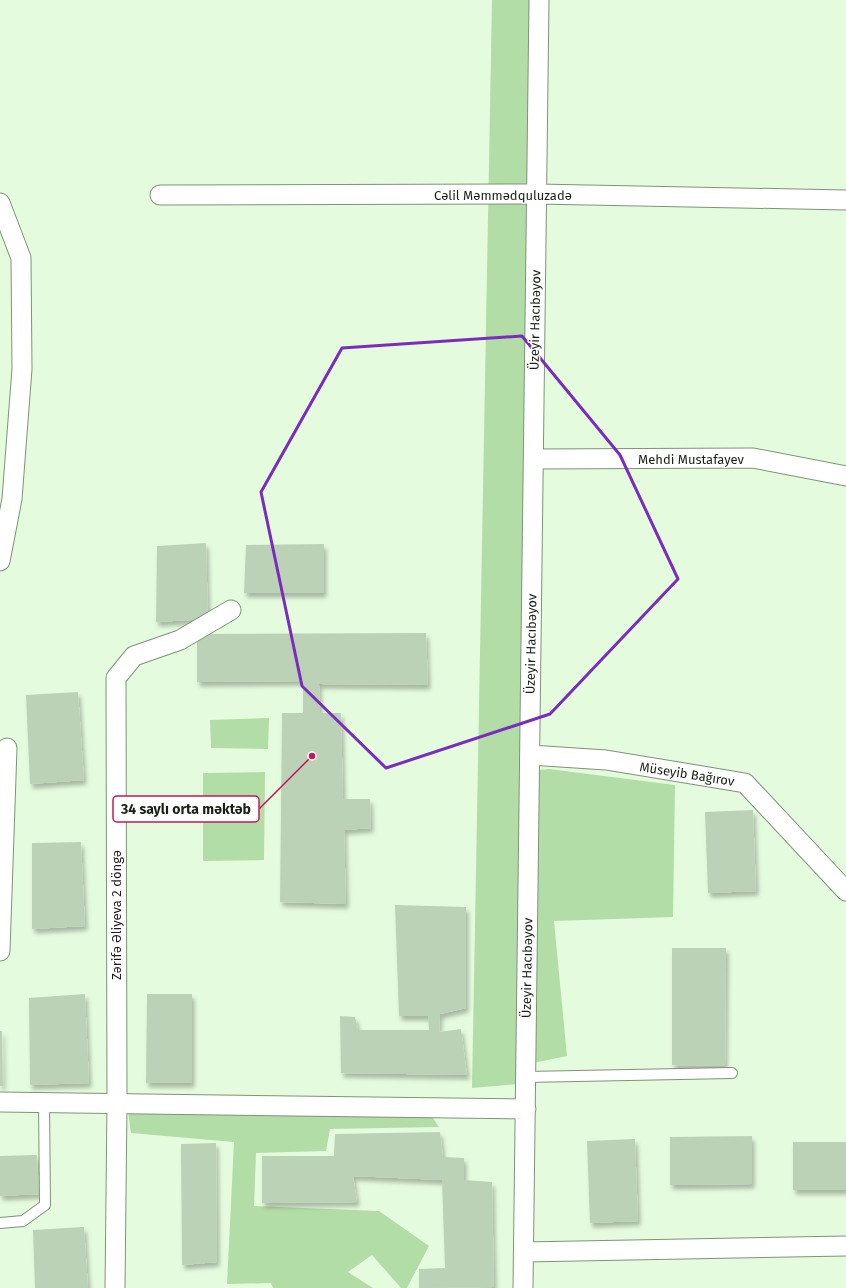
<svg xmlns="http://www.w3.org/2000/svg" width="846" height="1288" font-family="'Fira Sans',sans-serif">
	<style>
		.green { fill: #b3dda7 }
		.building { fill: #bcd2b6; filter: url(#shadow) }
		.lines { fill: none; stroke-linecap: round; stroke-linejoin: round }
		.lane-casing { stroke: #7e9378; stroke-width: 12 }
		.street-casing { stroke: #7e9378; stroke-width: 21 }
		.lane { stroke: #fff; stroke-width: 10 }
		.street { stroke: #fff; stroke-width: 19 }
		.marked { fill: none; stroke: #7b2cbf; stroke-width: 3; stroke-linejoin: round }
		.labels { text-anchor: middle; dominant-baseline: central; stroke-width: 3; stroke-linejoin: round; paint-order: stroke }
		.street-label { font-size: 13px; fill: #192116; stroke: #fff }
		.leader { fill: none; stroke: #c2185b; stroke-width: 1.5 }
		.callout-dot { fill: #c2185b; stroke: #fff; stroke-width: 1.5 }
		.callout { fill: #fff; stroke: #c2185b; stroke-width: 1.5 }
		.callout-label { font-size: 14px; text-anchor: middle; font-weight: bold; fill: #192116 }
	</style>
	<defs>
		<filter id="shadow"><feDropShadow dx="2.5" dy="4.5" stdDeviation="2" flood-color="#0004"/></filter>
	</defs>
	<rect width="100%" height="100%" fill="#e5fbde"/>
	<path class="green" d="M492,0H532L519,1084L472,1088Z
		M269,718L268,749L211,748L210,720Z
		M549,769L675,785L673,917L554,921L567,1056L533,1063L539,770Z
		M265,772L264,860L203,861V773Z
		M128,1112L431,1115L439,1127L330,1129L326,1151L256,1153L254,1206L379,1211L429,1246L407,1288H401L372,1255L348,1272L373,1288H273L271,1283L227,1284L234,1142L131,1133Z"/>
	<path class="building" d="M206,543L208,619L156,622L157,546Z
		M324,544V593H244L246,545Z
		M426,633L428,685L319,684L320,713H341L343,799H370L371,828L344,830L346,904L280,902L282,713H303V681L197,682V634Z
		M78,692L84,780L30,784L26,695Z
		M753,810L756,891L708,893L705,812Z
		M81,842L85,926L32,929V843Z
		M395,905L466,907V1008L440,1014L439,1032L461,1029L467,1075L341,1073L340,1016L355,1017L358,1030H429L428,1016H399Z
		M672,948H726L725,1066L672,1065Z
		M85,994L89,1083L30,1085L29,998Z
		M147,994H192V1083H146Z
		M0,1031H2L3,1086H0Z
		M440,1132L443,1157L464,1158V1180L492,1182L494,1287L419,1288V1269L445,1268L442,1180L353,1176L357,1202L262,1203V1156H334L335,1134Z
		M752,1136V1184L670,1185V1137Z
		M635,1139L638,1221L590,1223L587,1141Z
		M793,1142H846V1190H793Z
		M216,1143L217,1262L182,1265L181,1144Z
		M37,1155L39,1194L0,1196V1156Z
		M84,1227L88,1288H35L33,1230Z"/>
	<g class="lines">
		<g class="lane-casing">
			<path id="lane" d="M526,1077L732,1073
				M0,1223L23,1221L45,1205L44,1102"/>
		</g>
		<g class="street-casing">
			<path id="street" d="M160,195L537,194L846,200
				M0,203L21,258L22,369L12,499L0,561
				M534,459L753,458L846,476
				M530,755L606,760L745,783L846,891
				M0,951L7,748
				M0,1102L526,1109
				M524,1252L846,1246
				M115,1288L117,1103L116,678L134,656L180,640L231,610
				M523,1288L539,0"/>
		</g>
		<use href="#lane" class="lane"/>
		<use href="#street" class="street"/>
	</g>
	<path class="marked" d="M522,336L620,455L678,579L550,714L386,768L302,686L261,492L342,348Z"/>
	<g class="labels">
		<g class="street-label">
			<text x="503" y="195">Cəlil Məmmədquluzadə</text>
			<text transform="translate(535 320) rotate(-89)">Üzeyir Hacıbəyov</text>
			<text x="691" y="459">Mehdi Mustafayev</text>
			<text transform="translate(531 644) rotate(-89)">Üzeyir Hacıbəyov</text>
			<text transform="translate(687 774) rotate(9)">Müseyib Bağırov</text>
			<text transform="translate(116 915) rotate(-90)">Zərifə Əliyeva 2 döngə</text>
			<text transform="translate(527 968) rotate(-89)">Üzeyir Hacıbəyov</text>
		</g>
	</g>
	<path class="leader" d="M312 756L259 809"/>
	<circle class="callout-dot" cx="312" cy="756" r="4"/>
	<rect class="callout" x="113" y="796" width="146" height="26" rx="4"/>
	<g class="callout-label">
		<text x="186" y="814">34 saylı orta məktəb</text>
	</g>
</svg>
